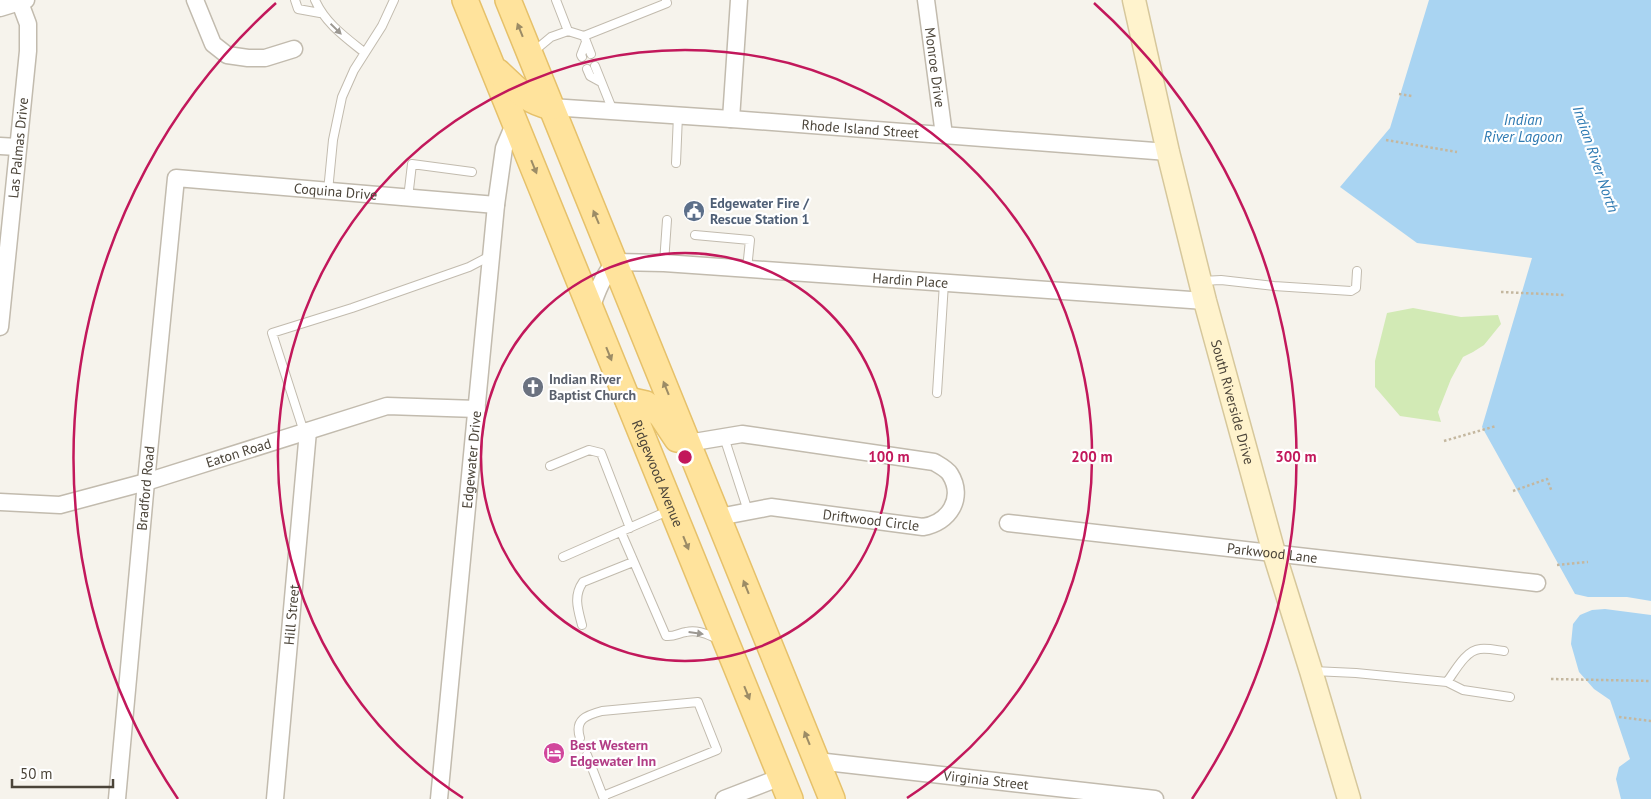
<svg xmlns="http://www.w3.org/2000/svg" width="1651" height="799" font-family="'PT Sans',sans-serif">
	<style>
		.green { fill: #d2eab5 }
		.water { fill: #a9d4f2 }
		.lines { fill: none; stroke-linecap: round; stroke-linejoin: round }
		.lane-casing { stroke: #c2bbae; stroke-width: 10 }
		.street-casing { stroke: #c2bbae; stroke-width: 19 }
		.secondary-casing { stroke: #d6c79b; stroke-width: 25 }
		.primary-casing { stroke: #e6c16a; stroke-width: 28 }
		.path { stroke: #c4b79f; stroke-width: 2.5; stroke-dasharray: 2.5 2.5; stroke-linecap: butt }
		.lane { stroke: #fff; stroke-width: 8 }
		.street { stroke: #fff; stroke-width: 16 }
		.secondary { stroke: #fff3cd; stroke-width: 22 }
		.primary { stroke: #ffe39c; stroke-width: 25 }
		.oneway { fill: #9c9892 }
		.oneway2 { fill: #9c8c66 }
		.ring { fill: none; stroke: #c2185b; stroke-width: 2.5 }
		.labels { text-anchor: middle; dominant-baseline: central; stroke-width: 4.5; stroke-linejoin: round; paint-order: stroke }
		.street-label { font-size: 14px; fill: #4b4439; stroke: #fff }
		.service-label { font-size: 14px; font-weight: bold; fill: #4e5e75; stroke: #fff; text-anchor: start }
		.worship-label { font-size: 14px; font-weight: bold; fill: #5b616d; stroke: #fff; text-anchor: start }
		.hotel-label { font-size: 14px; font-weight: bold; fill: #b23c85; stroke: #fff; text-anchor: start }
		.water-label { font-size: 15px; font-style: italic; fill: #2e7ab2; stroke: #fff }
		.centre { fill: #c2185b; stroke: #fff; stroke-width: 2.5 }
		.ring-label { font-size: 15px; text-anchor: middle; font-weight: bold; fill: #c2185b; stroke: #fff; stroke-width: 4.5; stroke-linejoin: round; paint-order: stroke }
	</style>
	<rect width="100%" height="100%" fill="#f6f3ec"/>
	<path class="green" d="M1413,308L1461,317L1498,315L1501,324L1484,345L1473,352L1463,357L1451,379L1438,412L1441,422L1400,416L1375,387V361L1387,313Z"/>
	<path class="water" d="M1429,0H1651V601L1627,597H1588L1575,594L1482,427L1532,258L1417,243L1340,187L1390,128Z
		M1605,609L1651,615V799H1621L1616,779L1619,767L1630,759L1610,700L1594,689L1579,672L1571,644L1573,624L1580,615L1592,610Z"/>
	<g class="lines">
		<g class="lane-casing">
			<path id="lane" d="M295,0L298,9L320,13
				M315,0C325,23 345,37 365,53
				M568,31L584,36L667,3L666,0
				M584,36L591,54
				M533,52L551,37L568,31L556,0
				M582,57L581,55L586,42
				M595,66L613,111
				M587,69L590,76L601,82
				M676,163L678,115
				M328,191L333,140L342,97L354,70L382,26L394,0
				M408,198L412,164L472,172
				M695,235L750,240L747,269
				M664,263L667,220
				M1202,281L1221,280L1274,286L1351,291L1356,288L1357,271
				M937,393L944,283
				M304,432L272,333L352,308L469,267L490,256
				M724,437L748,511
				M550,466L589,450L601,453L630,528
				M621,532L666,636C674,637 679,633 686,632C698,629 708,635 718,639
				M563,557L670,510
				M582,625C578,610 573,596 583,582L633,562
				M1313,671L1356,673L1447,682L1463,690L1510,697
				M1447,682C1455,671 1466,650 1480,649C1488,648 1496,650 1504,651
				M580,738C574,719 587,715 602,711L698,702L717,750L603,796
				M587,755L604,799"/>
		</g>
		<g class="street-casing">
			<g id="street">
				<path d="M195,0L213,44L227,55L248,58H265L294,49"/>
				<path id="s1" d="M926,0L944,135"/>
				<path d="M0,8L26,0"/>
				<path id="s2" d="M551,107L731,119L1168,152"/>
				<path d="M731,119L739,0"/>
				<path d="M0,146L18,147"/>
				<path id="s3" d="M591,309C597,291 603,276 615,262L664,263L1205,301"/>
				<path id="s4" d="M0,327L28,51V24L19,0"/>
				<path d="M688,443L742,434L934,462C939,465 947,469 950,474C965,498 949,523 923,527L771,507L719,517"/>
				<path id="s5" d="M0,502L60,505L146,482L387,406L477,409"/>
				<path id="s6" d="M1008,523L1537,583"/>
				<path id="s7" d="M817,761L1155,799"/>
				<path id="s8" d="M117,799L146,482L176,178L496,205"/>
				<path id="s9" d="M275,799L308,431"/>
				<path id="s10" d="M439,799L496,205L504,148L515,122"/>
				<path d="M724,799L781,777"/>
			</g>
		</g>
		<g class="secondary-casing">
			<g id="secondary">
				<path id="s11" d="M1134,0L1168,152L1205,301L1274,553L1311,671L1349,799"/>
			</g>
		</g>
		<g class="primary-casing">
			<g id="primary">
				<path id="s12" d="M465,0L790,799"/>
				<path d="M508,0L832,799"/>
				<path d="M498,72C518,90 524,100 551,107"/>
				<path d="M628,400L646,404L661,415L677,439"/>
			</g>
		</g>
		<path class="path" d="M1399,94L1412,96
			M1386,140L1457,152
			M1501,292L1566,295
			M1444,441L1496,426
			M1513,491L1547,479L1552,492
			M1557,565L1588,562
			M1551,679L1651,681
			M1619,717L1651,721"/>
		<use href="#lane" class="lane"/>
		<use href="#street" class="street"/>
		<use href="#secondary" class="secondary"/>
		<use href="#primary" class="primary"/>
	</g>
	<defs><path id="oneway-solid" d="M-6-.8H1V-3.2L6.5 0L1 3.2V.8H-6Z" transform="scale(1.25)"/></defs>
	<g class="oneway">
		<use href="#oneway-solid" transform="translate(336 29) rotate(44)"/>
		<use href="#oneway-solid" transform="translate(696 633) rotate(8)"/>
	</g>
	<g class="oneway2">
		<use href="#oneway-solid" transform="translate(520 30) rotate(-112)"/>
		<use href="#oneway-solid" transform="translate(534 167) rotate(68)"/>
		<use href="#oneway-solid" transform="translate(596 217) rotate(-113)"/>
		<use href="#oneway-solid" transform="translate(609 354) rotate(68)"/>
		<use href="#oneway-solid" transform="translate(666 388) rotate(-112)"/>
		<use href="#oneway-solid" transform="translate(686 543) rotate(68)"/>
		<use href="#oneway-solid" transform="translate(746 587) rotate(-112)"/>
		<use href="#oneway-solid" transform="translate(747 693) rotate(68)"/>
		<use href="#oneway-solid" transform="translate(807 738) rotate(-112)"/>
	</g>
	<g class="ring">
		<circle cx="685" cy="457" r="204"/>
		<path d="M463 798A407 407 0 1 1 907 798"/>
		<path d="M178 799A611 611 0 0 1 276 3M1094 3A611 611 0 0 1 1192 799"/>
	</g>
	<defs>
		<g id="civic-disc" transform="scale(1.125)"><circle r="9.5" fill="#5c6f8a" stroke="#fff"/><path d="M-.6-6.5H3V-4.5H.6V-3L4-1V1h2V6H-6V1h2V-1L-.6-3ZM-1.2 2.5V6h2.4V2.5Z" fill="#fff"/></g>
		<g id="church-disc" transform="scale(1.125)"><circle r="9.5" fill="#6b7280" stroke="#fff"/><path d="M-1.2-6h2.4v3.5h3.3v2.4h-3.3V6h-2.4V-.1h-3.3v-2.4h3.3Z" fill="#fff"/></g>
		<g id="hotel-disc" transform="scale(1.125)"><circle r="9.5" fill="#d1479c" stroke="#fff"/><path d="M-6-4.5h1.5V1H6V5H4.5V3h-9V5H-6ZM-4 0a1.8 1.8 0 1 1 3.6 0ZM.5 0V-2.5h3Q6-2.5 6 0Z" fill="#fff"/></g>
	</defs>
	<g fill-rule="evenodd">
		<use href="#civic-disc" x="694" y="211"/>
		<use href="#church-disc" x="533" y="387"/>
		<use href="#hotel-disc" x="554" y="753"/>
	</g>
	<g class="labels">
		<g class="street-label">
			<text stroke="none"><textPath href="#s1" startOffset="68">Monroe Drive</textPath></text>
			<text stroke="none"><textPath href="#s2" startOffset="310">Rhode Island Street</textPath></text>
			<text stroke="none"><textPath href="#s4" startOffset="180">Las Palmas Drive</textPath></text>
			<text stroke="none"><textPath href="#s8" startOffset="784">Coquina Drive</textPath></text>
			<text stroke="none"><textPath href="#s3" startOffset="349">Hardin Place</textPath></text>
			<text stroke="none"><textPath href="#s11" startOffset="414">South Riverside Drive</textPath></text>
			<text stroke="none"><textPath href="#s5" startOffset="246">Eaton Road</textPath></text>
			<text stroke="none"><textPath href="#s10" startOffset="341">Edgewater Drive</textPath></text>
			<text stroke="none"><textPath href="#s12" startOffset="511">Ridgewood Avenue</textPath></text>
			<text stroke="none"><textPath href="#s8" startOffset="312">Bradford Road</textPath></text>
			<text transform="translate(871 520) rotate(7)">Driftwood Circle</text>
			<text stroke="none"><textPath href="#s6" startOffset="266">Parkwood Lane</textPath></text>
			<text stroke="none"><textPath href="#s9" startOffset="185">Hill Street</textPath></text>
			<text stroke="none"><textPath href="#s7" startOffset="170">Virginia Street</textPath></text>
		</g>
		<g class="service-label">
			<text x="710" y="203">Edgewater Fire /<tspan x="710" dy="16">Rescue Station 1</tspan></text>
		</g>
		<g class="worship-label">
			<text x="549" y="379">Indian River<tspan x="549" dy="16">Baptist Church</tspan></text>
		</g>
		<g class="hotel-label">
			<text x="570" y="745">Best Western<tspan x="570" dy="16">Edgewater Inn</tspan></text>
		</g>
		<g class="water-label">
			<text x="1523" y="119">Indian<tspan x="1523" dy="17">River Lagoon</tspan></text>
			<text transform="translate(1596 159) rotate(71)">Indian River North</text>
		</g>
	</g>
	<circle cx="685" cy="457" r="8" class="centre"/>
	<g class="ring-label">
		<text x="889" y="462">100 m</text>
		<text x="1092" y="462">200 m</text>
		<text x="1296" y="462">300 m</text>
	</g>
	<path d="M12 779v8h101v-8" fill="none" stroke="#4b4439" stroke-width="2.5"/>
	<text x="20" y="779" font-size="15" fill="#4b4439" stroke="#ffffff" stroke-width="4" paint-order="stroke">50 m</text>
</svg>
